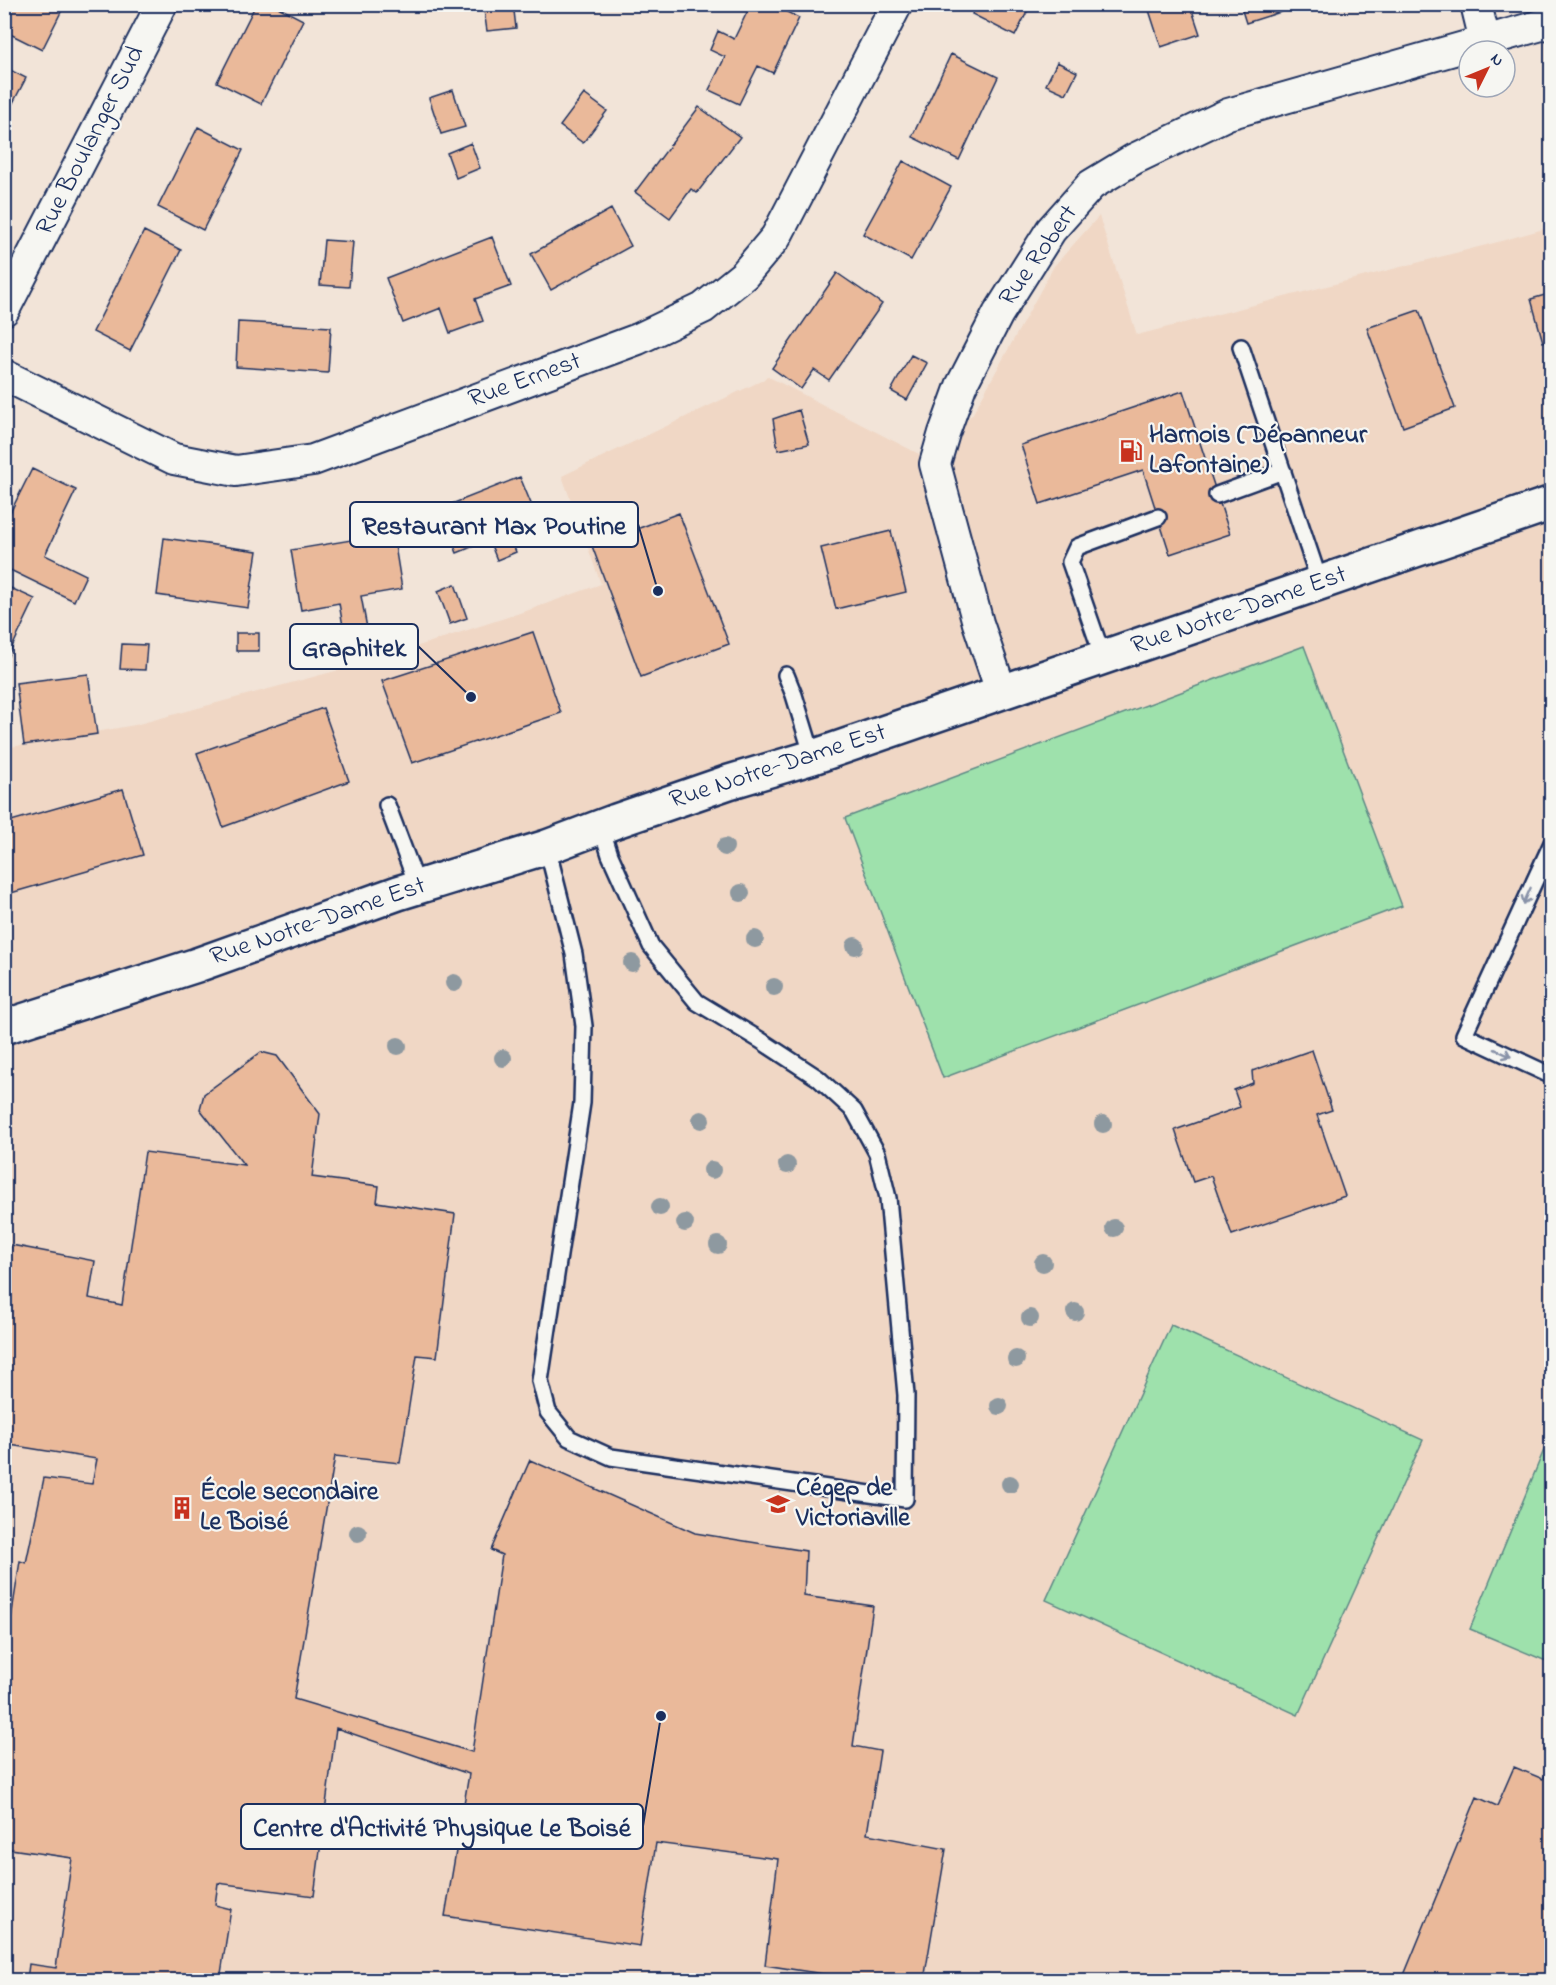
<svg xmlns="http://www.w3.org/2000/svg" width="1556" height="1985" font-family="'Indie Flower',sans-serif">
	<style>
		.built { fill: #f0d7c5 }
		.green { fill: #9ee1ac; stroke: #5c8885; stroke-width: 1.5 }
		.building { fill: #eab99a; stroke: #1b2f5e; stroke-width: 1.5 }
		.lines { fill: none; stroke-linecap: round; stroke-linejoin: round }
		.service-casing { stroke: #1b2f5e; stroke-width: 20 }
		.minor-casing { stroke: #1b2f5e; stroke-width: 34 }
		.tertiary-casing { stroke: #1b2f5e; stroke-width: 38 }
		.service { stroke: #f6f6f2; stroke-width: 15 }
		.minor { stroke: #f6f6f2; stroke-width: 30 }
		.tertiary { stroke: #f6f6f2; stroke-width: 33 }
		.tree { fill: #8e99a0 }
		.oneway { stroke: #8892a8 }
		.labels { text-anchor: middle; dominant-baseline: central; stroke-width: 4.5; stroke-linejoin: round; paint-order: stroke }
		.street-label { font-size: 26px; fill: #1b2f5e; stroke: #f6f6f2 }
		.poi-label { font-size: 26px; font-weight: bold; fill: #1b2f5e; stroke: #f6f6f2; text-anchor: start }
		.leader { fill: none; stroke: #1b2f5e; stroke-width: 2 }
		.callout-dot { fill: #1b2f5e; stroke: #f6f6f2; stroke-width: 2 }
		.callout { fill: #f6f6f2; stroke: #1b2f5e; stroke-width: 2 }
		.callout-label { font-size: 27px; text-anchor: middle; font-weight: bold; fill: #1b2f5e }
	</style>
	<rect width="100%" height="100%" fill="#f2e4d8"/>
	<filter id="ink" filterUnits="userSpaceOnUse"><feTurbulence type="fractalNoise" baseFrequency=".0167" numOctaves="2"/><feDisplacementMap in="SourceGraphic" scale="12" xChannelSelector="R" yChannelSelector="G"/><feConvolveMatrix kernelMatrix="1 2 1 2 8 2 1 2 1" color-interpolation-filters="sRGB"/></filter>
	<g filter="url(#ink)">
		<path class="built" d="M1099,216L1137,335L1494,243L1551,227V1980H5V748L135,725L369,662L526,611L601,584L562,476L763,380L767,376L919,454L972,415L1054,266Z"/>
		<path class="green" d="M1304,646L1402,906L943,1078L845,818Z
			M1171,1325L1423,1440L1298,1715L1046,1600Z
			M1551,1433V1663L1470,1629Z"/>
		<path class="building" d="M4,4H65L42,50L4,31Z
			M256,4H272L303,20L261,104L217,82Z
			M459,4H557V7L514,11L516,28L487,31L484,10L460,13Z
			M751,4H771L799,18L773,73L758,66L739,104L709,90L725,57L710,50L718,31L734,39Z
			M977,4H1031L1015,36L972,14Z
			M1147,4H1190L1200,34L1161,47Z
			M1240,4H1285L1287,10L1246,23Z
			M951,54L998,77L959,160L912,137Z
			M1057,62L1077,72L1066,94L1046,85Z
			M4,67L26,78L4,120Z
			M453,90L465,127L441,134L429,98Z
			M584,94L607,111L583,143L560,126Z
			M699,107L740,137L697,193L691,189L670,218L635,192Z
			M198,127L243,150L203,230L158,207Z
			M471,143L480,168L456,178L447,153Z
			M903,161L951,187L911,260L863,234Z
			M611,209L631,246L551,290L531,254Z
			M144,231L181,250L130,351L93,332Z
			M492,237L511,286L475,299L483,321L450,333L441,308L403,323L386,278Z
			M324,240L353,242L349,287L320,285Z
			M837,273L882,304L829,380L814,370L801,389L772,368Z
			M1552,293V339L1543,342L1531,299Z
			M1419,310L1455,408L1403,427L1367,328Z
			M238,322L331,327L328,373L236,367Z
			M911,355L927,363L907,400L891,391Z
			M1183,391L1230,534L1170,554L1143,470L1040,504L1021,445Z
			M799,410L809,444L778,450L773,419Z
			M32,469L76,490L45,555L86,575L74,601L4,567V525Z
			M520,477L539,523L509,535L516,552L497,560L489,540L457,553L439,509Z
			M679,513L729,644L641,677L592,546Z
			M891,531L906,592L836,609L821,548Z
			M393,533L402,589L361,596L367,628L344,632L339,603L301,610L291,550Z
			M164,538L257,551L248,608L157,595Z
			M455,584L467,618L450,624L438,591Z
			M4,585L35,599L4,664Z
			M533,632L561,713L412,763L382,681Z
			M236,633H259V651H236Z
			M122,644L147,645L145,670L120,669Z
			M88,674L97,734L24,745L16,683Z
			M323,708L349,781L223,827L197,753Z
			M123,789L143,855L4,895V823Z
			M1312,1050L1332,1110L1317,1115L1345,1196L1232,1235L1211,1176L1193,1182L1175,1130L1240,1107L1234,1090L1253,1083L1252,1071Z
			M261,1052L277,1056L320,1114L312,1177L379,1186L377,1202L455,1214L437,1357L417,1355L400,1463L335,1456L294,1699L472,1752L502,1555L491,1550L530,1460L695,1533L806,1551L804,1596L873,1606L853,1746L880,1751L867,1834L946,1849L924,1980H862L765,1965L778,1859L656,1843L640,1946L445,1916L469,1774L336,1728L314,1896L218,1883L215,1905L231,1909L220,1980H27L29,1964L56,1968L72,1858L4,1848V1664L20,1561L26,1563L44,1478L92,1484L97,1459L4,1444V1288L11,1245L95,1261L89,1298L122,1305L145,1152L244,1165L200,1109L204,1094Z
			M1552,1761V1980H1402L1477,1797L1497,1806L1514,1767L1543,1779Z"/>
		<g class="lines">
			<g class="service-casing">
				<path id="service" d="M1241,347L1320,583
					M1217,495L1283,471
					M1103,657L1070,562L1077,547L1158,517
					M786,675L794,695L813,757
					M387,805L418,887
					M1552,843L1464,1035L1552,1076
					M547,847L574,954L584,1026L582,1103L540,1381L548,1412L569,1438L611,1457L905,1499L906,1395L888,1198L877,1153L854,1111L818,1078L760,1040L697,1002L651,946L610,855L601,827"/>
			</g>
			<g class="minor-casing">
				<path id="minor" d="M1476,4L1485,41
					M4,310L162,4
					M4,375L174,459L236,471L313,460L638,339L703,308L744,275L776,237L897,4
					M1001,691L978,623L935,464L944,433L961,386L998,314L1051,230L1091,185L1134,159L1228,114L1552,22"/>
			</g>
			<g class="tertiary-casing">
				<path id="tertiary" d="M4,1027L197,965L398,893L547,847L616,821L729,782L813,757L1552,503"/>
			</g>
			<use href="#service" class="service"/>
			<use href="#minor" class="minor"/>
			<use href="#tertiary" class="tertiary"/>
		</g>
		<g class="tree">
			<circle cx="725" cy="847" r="9"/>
			<circle cx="741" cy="893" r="9"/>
			<circle cx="755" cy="939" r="9"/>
			<circle cx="855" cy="946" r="9"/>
			<circle cx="632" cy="963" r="9"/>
			<circle cx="454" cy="983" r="9"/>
			<circle cx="774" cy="987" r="9"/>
			<circle cx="398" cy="1046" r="9"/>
			<circle cx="503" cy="1058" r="9"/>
			<circle cx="701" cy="1120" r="9"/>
			<circle cx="1103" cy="1124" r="9"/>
			<circle cx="787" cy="1165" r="9"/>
			<circle cx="712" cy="1170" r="9"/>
			<circle cx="660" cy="1207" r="9"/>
			<circle cx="685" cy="1223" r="9"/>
			<circle cx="1114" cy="1228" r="9"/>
			<circle cx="718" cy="1245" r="9"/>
			<circle cx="1043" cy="1263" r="9"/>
			<circle cx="1075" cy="1312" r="9"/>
			<circle cx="1030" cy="1318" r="9"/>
			<circle cx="1016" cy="1359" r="9"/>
			<circle cx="999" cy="1406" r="9"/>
			<circle cx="1010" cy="1484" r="9"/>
			<circle cx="358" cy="1533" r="9"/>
		</g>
		<defs><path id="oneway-shaft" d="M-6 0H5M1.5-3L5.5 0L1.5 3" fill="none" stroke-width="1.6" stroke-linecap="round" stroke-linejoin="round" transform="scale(1.5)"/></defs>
		<g class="oneway">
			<use href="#oneway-shaft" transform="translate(1527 896) rotate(114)"/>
			<use href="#oneway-shaft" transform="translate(1503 1053) rotate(25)"/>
		</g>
	</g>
	<defs>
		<g id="fuel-bare" transform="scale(1.8)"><path d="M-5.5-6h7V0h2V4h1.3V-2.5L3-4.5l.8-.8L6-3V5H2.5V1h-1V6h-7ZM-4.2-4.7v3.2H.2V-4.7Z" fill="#c8321e" stroke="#f6f6f2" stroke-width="2.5" paint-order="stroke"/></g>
		<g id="university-bare" transform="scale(1.8)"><path d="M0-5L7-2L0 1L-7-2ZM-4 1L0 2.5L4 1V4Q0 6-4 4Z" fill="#c8321e" stroke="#f6f6f2" stroke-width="2.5" paint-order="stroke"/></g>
		<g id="building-bare" transform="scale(1.8)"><path d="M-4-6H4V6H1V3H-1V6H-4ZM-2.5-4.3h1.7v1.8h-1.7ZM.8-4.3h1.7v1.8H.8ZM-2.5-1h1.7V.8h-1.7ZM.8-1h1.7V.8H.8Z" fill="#c8321e" stroke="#f6f6f2" stroke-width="2.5" paint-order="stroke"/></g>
	</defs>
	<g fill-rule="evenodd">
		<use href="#fuel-bare" x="1131" y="451"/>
		<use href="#university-bare" x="778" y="1504"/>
		<use href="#building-bare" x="182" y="1508"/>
	</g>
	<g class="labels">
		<g class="street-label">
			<text transform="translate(91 141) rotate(-63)">Rue Boulanger Sud</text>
			<text transform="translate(1039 256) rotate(-55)">Rue Robert</text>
			<text transform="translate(525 381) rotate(-20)">Rue Ernest</text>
			<text transform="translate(1239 611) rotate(-19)">Rue Notre-Dame Est</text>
			<text transform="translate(778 767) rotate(-18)">Rue Notre-Dame Est</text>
			<text transform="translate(318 922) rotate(-19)">Rue Notre-Dame Est</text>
		</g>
		<g class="poi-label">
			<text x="1149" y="436">Harnois (Dépanneur<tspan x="1149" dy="30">Lafontaine)</tspan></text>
			<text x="796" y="1489">Cégep de<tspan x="796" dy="30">Victoriaville</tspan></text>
			<text x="200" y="1493">École secondaire<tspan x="200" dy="30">Le Boisé</tspan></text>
		</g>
	</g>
	<path class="leader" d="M658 591L638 524M471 697L418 646M661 1716L643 1826"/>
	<g class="callout-dot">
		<circle cx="658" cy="591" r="6"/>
		<circle cx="471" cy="697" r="6"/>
		<circle cx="661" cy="1716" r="6"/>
	</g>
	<g class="callout">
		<rect x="350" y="502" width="288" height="45" rx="6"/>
		<rect x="290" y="624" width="128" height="45" rx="6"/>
		<rect x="241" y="1804" width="402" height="45" rx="6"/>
	</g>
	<g class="callout-label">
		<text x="494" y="534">Restaurant Max Poutine</text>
		<text x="354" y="656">Graphitek</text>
		<text x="442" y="1836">Centre d'Activité Physique Le Boisé</text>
	</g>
	<rect width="1556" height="1985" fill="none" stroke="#f6f6f2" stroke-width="24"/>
	<rect x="12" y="12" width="1532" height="1961" fill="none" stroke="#1b2f5e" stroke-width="2" filter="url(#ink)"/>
	<g transform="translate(1487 69) rotate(47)"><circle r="28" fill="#f6f6f2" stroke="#9ea6b7" stroke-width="1.5"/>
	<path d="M0-4.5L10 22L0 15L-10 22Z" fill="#c8321e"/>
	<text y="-9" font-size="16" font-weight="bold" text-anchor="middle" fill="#1b2f5e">N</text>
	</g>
</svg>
